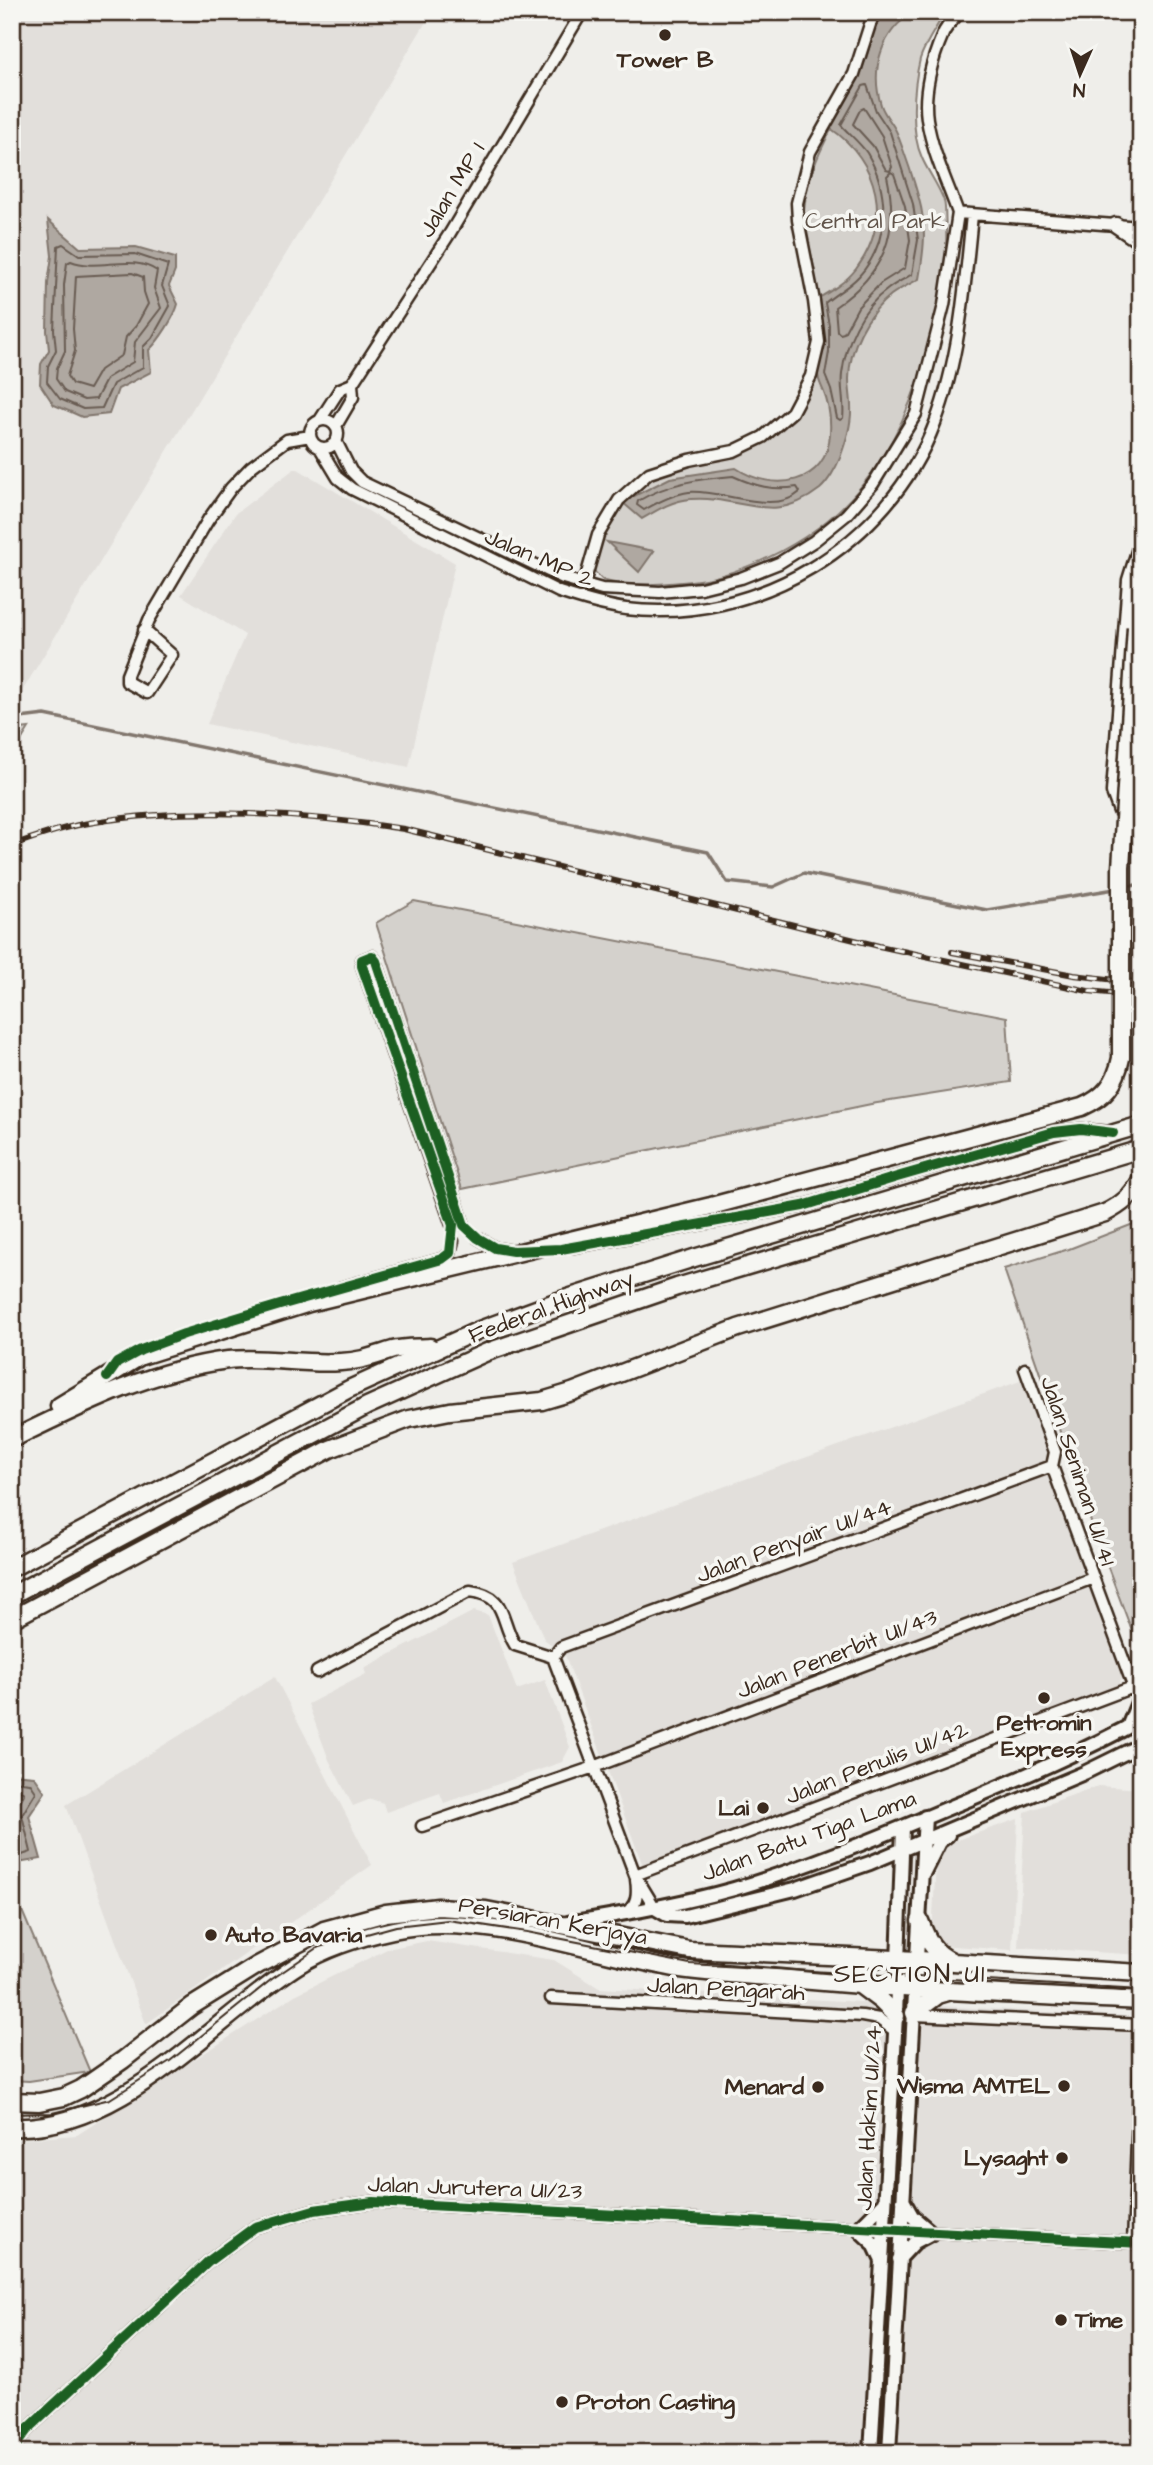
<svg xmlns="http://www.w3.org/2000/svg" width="1153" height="2465" font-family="'Architects Daughter',sans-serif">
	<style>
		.built { fill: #e2dfdb }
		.green { fill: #d4d1cc; stroke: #887e75; stroke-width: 2 }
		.water { fill: #afa8a1; stroke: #81766d; stroke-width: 2 }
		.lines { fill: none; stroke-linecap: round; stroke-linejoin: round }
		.shore { stroke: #695c52; stroke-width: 2 }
		.stream { stroke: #81766d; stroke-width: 3.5 }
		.minor-tunnel { stroke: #cbc7c1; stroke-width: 10; stroke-dasharray: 10 5; stroke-linecap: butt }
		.minor-casing { stroke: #3b2a1e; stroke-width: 15 }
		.tertiary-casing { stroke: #3b2a1e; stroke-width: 18 }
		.secondary-casing { stroke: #3b2a1e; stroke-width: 19 }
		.primary-casing { stroke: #3b2a1e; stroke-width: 21 }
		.trunk-casing { stroke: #3b2a1e; stroke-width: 21 }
		.minor { stroke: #f6f6f2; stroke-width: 10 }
		.tertiary { stroke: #f6f6f2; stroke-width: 12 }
		.secondary { stroke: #f6f6f2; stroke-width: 14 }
		.primary { stroke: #f6f6f2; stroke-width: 16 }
		.trunk { stroke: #f6f6f2; stroke-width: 16 }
		.tram { stroke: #3b2a1e; stroke-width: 2 }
		.rail-casing { stroke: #3b2a1e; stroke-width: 6 }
		.rail { stroke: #f6f6f2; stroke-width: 3.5; stroke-dasharray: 10; stroke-linecap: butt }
		.trunk-bridge-casing { stroke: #3b2a1e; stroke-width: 21; stroke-linecap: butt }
		.trunk-bridge { stroke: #f6f6f2; stroke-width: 16 }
		.cycleway-casing { stroke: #f6f6f2; stroke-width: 15 }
		.cycleway { stroke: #1b5e20; stroke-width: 10 }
		.poi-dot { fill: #3b2a1e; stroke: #f6f6f2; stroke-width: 2.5 }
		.labels { text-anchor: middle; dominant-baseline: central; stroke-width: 7; stroke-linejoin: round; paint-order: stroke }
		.poi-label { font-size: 23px; font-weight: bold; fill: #3b2a1e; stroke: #f6f6f2; text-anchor: end }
		.street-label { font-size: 23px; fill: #3b2a1e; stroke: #f6f6f2 }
		.park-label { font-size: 23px; fill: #61544a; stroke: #f6f6f2 }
		.quarter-label { font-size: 26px; letter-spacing: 2px; fill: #3b2a1e; stroke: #f6f6f2 }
	</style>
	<rect width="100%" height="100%" fill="#efeeea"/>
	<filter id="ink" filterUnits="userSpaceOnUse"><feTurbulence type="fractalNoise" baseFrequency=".0143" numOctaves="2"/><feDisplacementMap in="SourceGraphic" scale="14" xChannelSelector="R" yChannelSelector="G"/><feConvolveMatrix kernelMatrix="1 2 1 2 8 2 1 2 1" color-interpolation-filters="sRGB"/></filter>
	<g filter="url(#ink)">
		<path class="built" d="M12,12H432L15,703L12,704Z
			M294,469H298L455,563L409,767L207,724L245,635L181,595L236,513Z
			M1023,1380L1048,1448V1476L1124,1673L1117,1687L643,1866L565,1655L544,1639L513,1562Z
			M474,1611L488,1615L517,1690L545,1680L570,1747L562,1762L444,1803L440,1793L386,1812L383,1803L371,1799L353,1806L329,1760L308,1704L366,1674L364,1668Z
			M275,1677L372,1865L146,2024L66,1805Z
			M1098,1786L1141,1789V1955L1018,1947L1025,1812Z
			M1018,1819L1012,1950L939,1945L932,1933L936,1862L951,1842Z
			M427,1941L554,1960L599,1988L1141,2017V2453H12V2140L77,2135L295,1995L387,1949Z"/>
		<path class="green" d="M875,12H945C937,27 925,43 920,59C913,88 910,131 922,158C928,172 939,186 944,201C946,208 945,219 946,227C948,264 940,301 931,336C901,458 842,540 719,576C698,582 622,589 603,580C600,578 595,572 592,569C596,550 609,515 621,501C634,486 672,468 691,464C737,454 761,454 794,416C799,410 802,403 805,397C826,360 823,340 817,300C815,289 816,279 814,268C811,249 803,230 804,211C809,138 873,85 875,12Z
			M29,728L12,755V730Z
			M414,901L1007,1017L1011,1082L871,1104L462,1189L376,923Z
			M1141,1221V1655L1092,1525L1004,1269L1069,1249Z
			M12,1887L90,2072L29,2081L12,2080Z"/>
		<path class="water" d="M875,12H914C881,31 870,70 881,105C884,115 893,123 897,133C905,154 913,177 919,199C927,228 924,250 919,279C910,284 899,289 891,295C867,314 849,348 849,379C849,388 851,397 851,406C852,424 846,441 840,458C836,468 828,482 820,489C772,527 740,495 691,499C673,500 657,510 642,519L622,502L670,478L736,468C773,493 828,485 830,433C831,419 828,402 823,390C821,385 818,380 818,374C817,367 821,360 822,353C824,335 820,317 817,299C831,291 846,282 856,269C893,221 879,161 830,128C852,94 874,53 875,12Z
			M48,220L80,248L136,247L175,258V271L169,286L178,304C175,316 159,341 149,350L151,372L118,389L109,414L82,417L71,412L54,405L40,384L41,364L49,350L47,331L48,283L52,256Z
			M607,542L654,551L639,572Z
			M12,1774L34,1776L45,1792L29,1816L41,1859L18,1863L12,1862Z"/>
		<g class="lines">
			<path class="shore" d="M867,85L876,111L890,132L913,204L918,240L912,274C905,279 896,283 888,289C861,308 846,342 842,374C840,389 845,403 843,418L840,420L837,418L831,390L825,375L829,352V325L825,303C835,294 849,287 859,276C890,242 890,192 867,153C860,143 849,134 841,125L863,86Z
				M864,108L882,136L892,167L890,171L886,170L873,146L853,124L860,110Z
				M891,172L894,174L905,206L910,240L905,268L881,283L858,307L844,333L840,334L837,331L835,307C884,273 900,235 887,176Z
				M63,244L79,255L135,254L168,265L162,286L170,306L152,338L143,347V367L113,384L102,408L83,409L60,399L47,382L48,366L56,350L54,330L58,246Z
				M71,261C98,272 132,253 157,271L154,288L161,308L135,342L133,362L107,378L96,399L84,400L65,392L56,379L57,368L65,351L64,285L67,263Z
				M132,273L143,277L144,292L148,304L136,326L126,337L122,355L100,370L89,389L72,384L67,376L75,351L73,329L76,276Z
				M733,476C755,486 773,491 797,487L800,492C774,516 721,489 689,492C673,494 658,502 644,510L637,505L638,501C668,483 698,479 733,476Z
				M12,1781L30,1783L36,1792L22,1815L31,1852L19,1856L12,1855
				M12,1790L22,1791L24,1794L13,1815L20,1844L12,1846"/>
			<path class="stream" d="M12,719L45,715L708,852L727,882L773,887L804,873L987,910L1115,889
				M1126,887L1141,884"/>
			<path class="minor-tunnel" d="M464,1225L478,1238"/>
			<g class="minor-casing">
				<path id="minor" d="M960,12C954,19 946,26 943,34C932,59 923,92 927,119C932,152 947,182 958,213L1141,227
					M310 434a14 14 0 1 1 28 0a14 14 0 1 1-28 0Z
					M320,420L340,389L352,384L450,233L582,12
					M336,426L353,397L352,384
					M336,441L351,471L362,482L563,578L602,589L660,592L701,588L741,578L779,563L814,541L846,515L873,484L916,414L944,305L958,213
					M320,448L338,478L352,489L559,592C581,599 603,606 626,609C755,625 889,545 935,423C960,357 965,285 972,215
					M584,584L598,535L619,500L649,473L689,460L734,451L763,437L792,412L811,376L819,342L814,301L798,220L797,203L810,152L854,74L874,12
					M144,630L172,655L147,693L127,682V675L149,620L208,520L231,488L251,467L287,440L310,436
					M453,1228L362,966V960L372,956L376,961L464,1225
					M478,1238L495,1248L513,1251
					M573,1247L803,1206L897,1177L1054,1132L1081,1129L1110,1132
					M340,1288L442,1259L450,1253L453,1241
					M1025,1369L1055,1452L1052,1466L1135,1691
					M553,1657L561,1647L1052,1466
					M553,1657L635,1875L655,1908
					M317,1672L470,1591C508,1596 499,1618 515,1645L553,1657
					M422,1826L594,1767L1093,1578
					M635,1875L1133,1687
					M624,1914C638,1905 638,1894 636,1879
					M551,1998L862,2016L879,2019L895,2031
					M914,2015L1141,2025
					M1133,2243L1141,2038
					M12,2450L27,2430L209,2261L255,2227L314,2210L373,2202L1141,2243"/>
			</g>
			<g class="tertiary-casing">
				<path id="tertiary" d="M1133,1687L1141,1689
					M1128,1727L1139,1700
					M924,1872L939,1842L948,1835
					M655,1908L667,1915L685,1916L795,1889L870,1863L1084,1773L1141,1745
					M568,1923C624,1914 680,1904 734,1889C812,1866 888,1833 963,1802C1023,1777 1084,1751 1141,1720
					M899,2259L915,2242L932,2233L912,2216L903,2200
					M882,2261L874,2244L858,2229L885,2202
					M871,2453L896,2016L903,1827
					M889,2453L925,1817"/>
			</g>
			<g class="secondary-casing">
				<path id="secondary" d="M1116,225L1141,242
					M1141,545L1130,580L1114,792L1121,811L1128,815H1141"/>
			</g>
			<g class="primary-casing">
				<path id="primary" d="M920,1921C927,1940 934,1953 952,1961
					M861,1986L881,2001L896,2016
					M914,2013L938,1995L948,1992
					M12,2101L39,2102L64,2097L81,2089L123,2060L192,2006L258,1965L324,1930L386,1913L438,1907L486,1910L689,1950L918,1960L1141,1973
					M12,2127C122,2132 212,2019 298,1965C327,1947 360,1937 393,1930C484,1910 591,1955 681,1969C717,1974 753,1975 789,1979C906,1990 1023,1995 1141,2001"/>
			</g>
			<g class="trunk-casing">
				<path id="trunk" d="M1136,627L1141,560
					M59,1406L141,1356
					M12,1439C82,1405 150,1370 228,1360C266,1356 303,1365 341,1362C362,1361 373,1356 393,1350C404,1347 418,1348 430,1347
					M12,1568L349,1389L479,1330L555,1302L694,1258L1141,1125
					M12,1595L367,1406L487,1352L677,1287L1141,1149
					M12,1619L330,1449L409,1419L450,1411L542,1401L572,1392L738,1328L1105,1213C1121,1205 1132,1196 1141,1180"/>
			</g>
			<use href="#minor" class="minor"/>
			<use href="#tertiary" class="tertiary"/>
			<use href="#secondary" class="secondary"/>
			<use href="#primary" class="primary"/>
			<use href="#trunk" class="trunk"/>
			<path class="tram" d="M12,2114L52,2113L110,2099L170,2061L272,1979L319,1947L396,1926L448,1920L527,1932L690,1964L1141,1990"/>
			<g class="rail-casing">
				<path id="rail" d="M12,845C39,836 67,826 95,822C190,806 308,814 404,829L879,946L1088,991L1141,996
					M952,952L1074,975L1141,983"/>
			</g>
			<use href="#rail" class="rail"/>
			<g class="trunk-bridge-casing">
				<path id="trunk-bridge" d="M141,1356L309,1303L711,1206L1082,1107C1105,1097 1116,1083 1121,1058V868L1136,627"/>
			</g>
			<use href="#trunk-bridge" class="trunk-bridge"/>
			<g class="cycleway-casing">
				<path id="cycleway" d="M107,1377L117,1363L141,1350L184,1334L280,1305L442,1259L450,1253L453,1225L362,966V960L372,956L376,961L464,1225L478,1238L495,1248L513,1251L561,1249L803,1206L897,1177L1054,1132L1081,1129L1113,1133
					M12,2450L27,2430L209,2261L255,2227L314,2210L373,2202L1141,2243"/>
			</g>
			<use href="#cycleway" class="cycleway"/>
		</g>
	</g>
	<g class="poi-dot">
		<circle cx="665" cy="35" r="7"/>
		<circle cx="1044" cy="1698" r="7"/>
		<circle cx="763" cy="1808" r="7"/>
		<circle cx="211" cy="1935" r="7"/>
		<circle cx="1064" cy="2086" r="7"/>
		<circle cx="818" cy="2087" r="7"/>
		<circle cx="1062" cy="2158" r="7"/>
		<circle cx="1061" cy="2320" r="7"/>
		<circle cx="562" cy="2402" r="7"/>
	</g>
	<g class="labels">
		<g class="poi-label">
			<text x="665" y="60" text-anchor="middle">Tower B</text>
			<text x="1044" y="1723" text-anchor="middle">Petromin<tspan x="1044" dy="26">Express</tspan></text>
			<text x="749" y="1808">Lai</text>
			<text x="225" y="1935" text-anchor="start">Auto Bavaria</text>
			<text x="1050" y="2086">Wisma AMTEL</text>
			<text x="804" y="2087">Menard</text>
			<text x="1048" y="2158">Lysaght</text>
			<text x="1075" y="2320" text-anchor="start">Time</text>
			<text x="576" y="2402" text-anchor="start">Proton Casting</text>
		</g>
		<g class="street-label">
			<text transform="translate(452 190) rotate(-59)">Jalan MP 1</text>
			<text transform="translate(539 558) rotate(23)">Jalan MP 2</text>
			<text transform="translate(551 1307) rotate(-20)">Federal Highway</text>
			<text transform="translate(1078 1471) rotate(72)">Jalan Seniman U1/41</text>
			<text transform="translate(794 1541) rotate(-20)">Jalan Penyair U1/44</text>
			<text transform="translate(837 1654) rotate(-21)">Jalan Penerbit U1/43</text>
			<text transform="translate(877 1763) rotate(-21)">Jalan Penulis U1/42</text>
			<text transform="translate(809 1836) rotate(-20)">Jalan Batu Tiga Lama</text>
			<text transform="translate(553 1921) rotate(10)">Persiaran Kerjaya</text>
			<text transform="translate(726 1989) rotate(3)">Jalan Pengarah</text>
			<text transform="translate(869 2118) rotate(-87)">Jalan Hakim U1/24</text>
			<text transform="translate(475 2188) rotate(2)">Jalan Jurutera U1/23</text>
		</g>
		<g class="park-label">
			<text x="875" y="221">Central Park</text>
		</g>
		<g class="quarter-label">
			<text x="910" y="1974">SECTION U1</text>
		</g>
	</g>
	<rect width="1153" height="2465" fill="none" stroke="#f6f6f2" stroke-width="42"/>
	<rect x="21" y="21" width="1111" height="2423" fill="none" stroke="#3b2a1e" stroke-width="2.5" filter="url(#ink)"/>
	<g transform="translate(1080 74) rotate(183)" stroke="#f6f6f2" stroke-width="5" paint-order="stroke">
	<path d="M0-5L12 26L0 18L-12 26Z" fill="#3b2a1e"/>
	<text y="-10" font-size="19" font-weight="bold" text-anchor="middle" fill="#3b2a1e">N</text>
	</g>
</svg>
